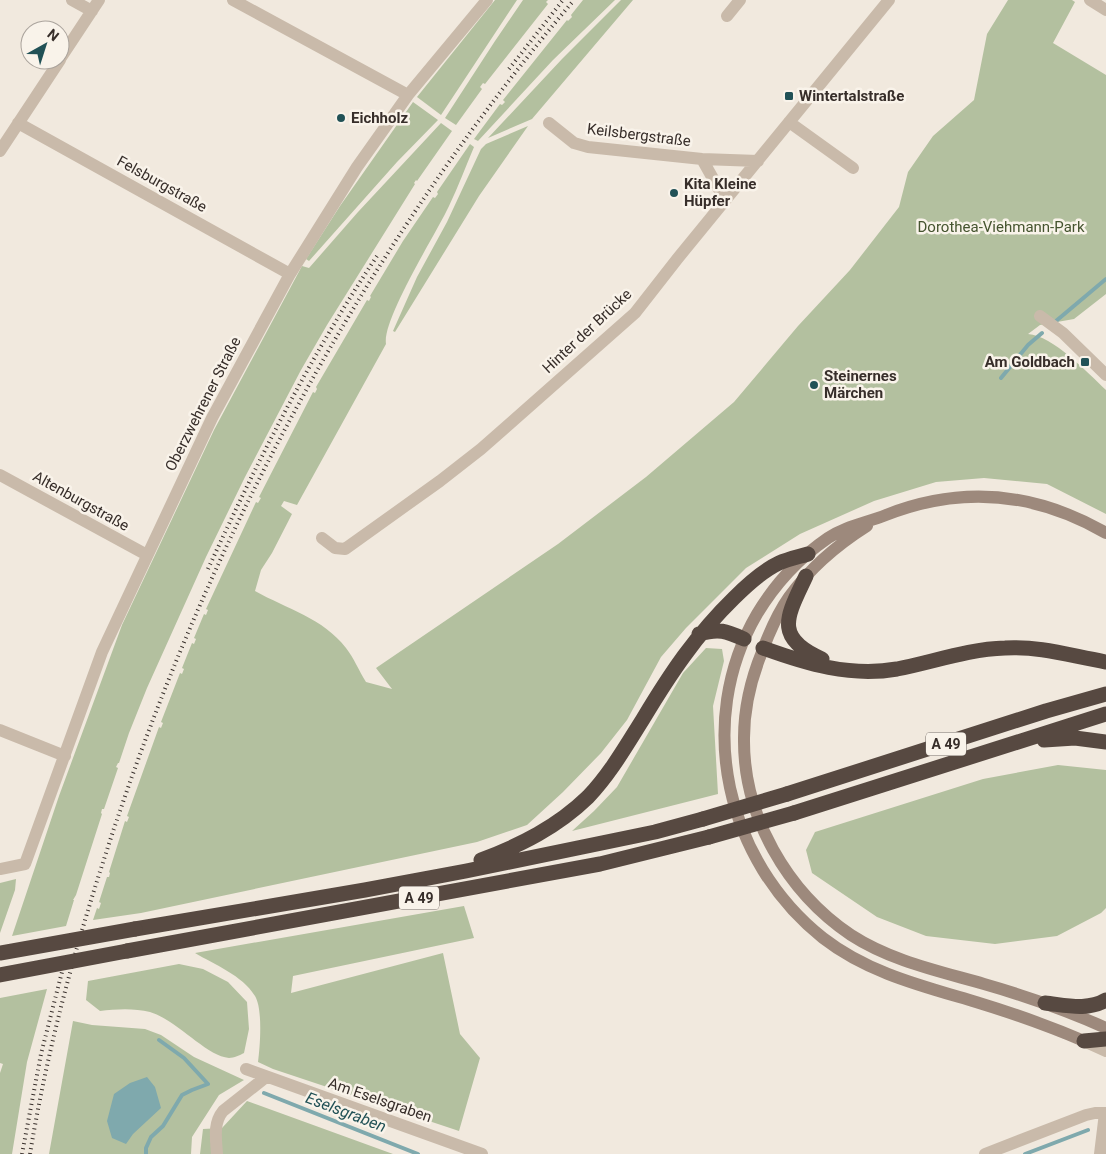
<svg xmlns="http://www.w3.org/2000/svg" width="1106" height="1154" font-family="Roboto,sans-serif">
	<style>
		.green { fill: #b3c09f }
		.water { fill: #7fa9ad }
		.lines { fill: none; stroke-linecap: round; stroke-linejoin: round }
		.stream { stroke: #7fa9ad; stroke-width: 4 }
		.minor { stroke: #c9baaa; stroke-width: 12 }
		.secondary { stroke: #9d897c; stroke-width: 12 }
		.motorway { stroke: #574941; stroke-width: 15 }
		.rail { stroke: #372e2a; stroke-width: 4; stroke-dasharray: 1 4; stroke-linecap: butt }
		.motorway-bridge { stroke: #574941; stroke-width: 15 }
		.poi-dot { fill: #215156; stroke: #f9f3ea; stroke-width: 2 }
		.labels { text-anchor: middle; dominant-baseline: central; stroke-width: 5; stroke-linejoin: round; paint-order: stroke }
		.shield { fill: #f9f3ea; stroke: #716964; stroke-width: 1 }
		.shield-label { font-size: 14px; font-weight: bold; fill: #372e2a }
		.poi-label { font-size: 15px; font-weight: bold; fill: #372e2a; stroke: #f9f3ea; text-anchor: start }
		.street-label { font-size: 15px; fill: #372e2a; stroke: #f9f3ea }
		.park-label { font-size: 15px; fill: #45542f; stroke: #f9f3ea }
		.water-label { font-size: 16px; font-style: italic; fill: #215156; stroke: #f9f3ea }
	</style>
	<rect width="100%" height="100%" fill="#f1e9de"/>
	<path class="green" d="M495,0H517L441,115L417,97Z
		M523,0H548L546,2L548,4L485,84L483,83L480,87L482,89L456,125L445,118L495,41Z
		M583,0H615L553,60L478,141L474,139L500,104L502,105L505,102L503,100L567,20L568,21L572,17L571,15Z
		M621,0H633L532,119L488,138L562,59Z
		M1008,0H1072L1075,2L1053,43L1106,75V294L1074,319L1040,325L1028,334C1053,336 1087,372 1106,390V514L1047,484L984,478L936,482L874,501L800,534L746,568L686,628L661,657L627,720L601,753L563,792L527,825L477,842L141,913L93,920L97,908L99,909L101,903L99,902L107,877H109L110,873L109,872L125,821L127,822L129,817L127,816L159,727L161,728L163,723L161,722L180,673L182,674L184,669L182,668L192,643L194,644L196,639L194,638L204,614L206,615L208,610L206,609L256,502L258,503L261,498L259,497L313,392L315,393L317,389L316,387L367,300L369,301L371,297L370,296L403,241L433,197L435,198L438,194L437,192L470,144L474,147C466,166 458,187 449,206C436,234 382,319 386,344L297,505L284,501L281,506L292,514L272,553L261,570L255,591C287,609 323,618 346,648C354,658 359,671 366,682L392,689L376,668L558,544L646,477L734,402L798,326L850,270L899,207L908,172L933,136L974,100L987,34Z
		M413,102L438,120L397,162L309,261L306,259L340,206Z
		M441,123L452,131L417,181L416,180L414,183L415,184L327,325L301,370L245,477L206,557L147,688L129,733L119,763H118L116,767L118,768L104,809H102L101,813L102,814L76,895L73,900H74L66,926L12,936L59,796L122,625L214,430L302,266L309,268L358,212Z
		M528,126L479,196L395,332L393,331L417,277L447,222L481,149L486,144Z
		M706,648L722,649L724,661L713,706L718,794L572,831L594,811L617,787L683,673Z
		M1058,765L1106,770V908L1101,913L1057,936L995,944L926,936L877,917L812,873L806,850L815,832L983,779Z
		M16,879L15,890L0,933V883Z
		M464,906L474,938L293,976L291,993L443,953L460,1034L480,1058L459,1131L273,1069L258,1062C260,1047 263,1009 255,996C242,975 215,965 195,953Z
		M179,964L203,969L228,982L247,1002L249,1029L244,1053C240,1055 234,1058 229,1058C206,1056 177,1020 150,1012C134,1008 116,1009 100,1011L86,1000L88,981Z
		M47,989L27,1062L12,1154H0V1073L3,1064L0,1063V998Z
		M73,1021L92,1025L145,1029L161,1035L194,1057L244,1080L219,1095L192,1137L191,1154H49Z
		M247,1101L393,1154H200L203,1129L222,1128Z"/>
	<path class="water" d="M147,1077L155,1087L161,1108L133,1134L126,1144L112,1138L107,1121L114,1094L130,1083Z"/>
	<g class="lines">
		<path class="stream" d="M1056,321L1106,279
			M1001,378L1028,345L1042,333
			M264,1093L418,1154
			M146,1154V1148L151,1137L163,1126L182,1095L192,1090L208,1084L184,1058L159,1040
			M1025,1154L1088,1130"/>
		<path class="minor" d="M72,0L92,11
			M233,0L408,95
			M1090,0L1106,10
			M727,16L740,0
			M60,59L99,0
			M789,122L853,168
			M18,123L290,274
			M549,123L574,143L588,147L702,159L758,161
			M0,151L60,60
			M702,159L725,200
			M1040,316L1063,333L1106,375
			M0,475L147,555
			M322,538L335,548L345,549L440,481L481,449L635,313L678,258L889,0
			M0,730L65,756
			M0,869L25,864L102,652L212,418L290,274L357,167L408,95L487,0
			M1084,1041L1106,1051
			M246,1069L482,1154
			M217,1154C216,1139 213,1123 223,1111L266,1077
			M985,1154L1086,1115L1095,1113H1106
			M1100,1154L1105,1113"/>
		<path class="secondary" d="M867,526C837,545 810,568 789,597C777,614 769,633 762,652C751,679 744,709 744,738C743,816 787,892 851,935C891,961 939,971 984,984C1026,996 1066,1010 1106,1028
			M1084,1041C1049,1026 1012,1013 976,1002C922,986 868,973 823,938C726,861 694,722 757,614C775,584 799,558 828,538C846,526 866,523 886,515C962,485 1035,492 1106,533"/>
		<path class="motorway" d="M806,576C788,615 772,637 822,659
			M699,634C719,628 726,631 744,639
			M763,648C807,664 850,677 897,669C933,662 968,649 1005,648C1041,646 1071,656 1106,662
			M1044,740L1075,738L1106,742
			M787,794L1046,711L1106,694
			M794,813L1106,714
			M481,860C521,845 557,827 588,797C610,774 626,746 643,719C670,674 696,635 734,598C747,585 762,571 779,563C788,559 798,557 808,554
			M135,929L365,890L466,871L655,832L703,819
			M127,951L600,864L709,837
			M1045,1003C1065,1005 1088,1011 1106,1000
			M1084,1041L1106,1039"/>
		<path class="rail" d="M509,69L563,0
			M208,569C258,460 312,353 379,253
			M22,1154L41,1054L64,964
			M30,1154C47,1051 74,951 106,853C206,543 364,249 574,0"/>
		<path class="motorway-bridge" d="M703,819L787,794
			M709,837L794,813
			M0,953L135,929
			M0,975L127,951"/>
	</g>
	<g class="poi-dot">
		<rect x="784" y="91" width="10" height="10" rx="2.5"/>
		<circle cx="341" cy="118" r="5"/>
		<circle cx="674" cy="193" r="5"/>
		<rect x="1080" y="357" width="10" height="10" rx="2.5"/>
		<circle cx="814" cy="385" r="5"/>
	</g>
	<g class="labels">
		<g class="shield">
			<rect x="926" y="732.5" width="40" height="23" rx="4"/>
			<rect x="399" y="886.5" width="40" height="23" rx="4"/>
		</g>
		<g class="shield-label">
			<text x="946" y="744">A 49</text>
			<text x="419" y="898">A 49</text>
		</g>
		<g class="poi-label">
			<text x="799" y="96">Wintertalstraße</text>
			<text x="351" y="118">Eichholz</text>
			<text x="684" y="184">Kita Kleine<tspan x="684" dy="17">Hüpfer</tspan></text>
			<text x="1075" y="362" text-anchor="end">Am Goldbach</text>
			<text x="824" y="376">Steinernes<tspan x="824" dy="17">Märchen</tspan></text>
		</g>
		<g class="street-label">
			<text transform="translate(639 135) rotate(7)">Keilsbergstraße</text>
			<text transform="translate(162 184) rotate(29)">Felsburgstraße</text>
			<text transform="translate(587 331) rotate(-43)">Hinter der Brücke</text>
			<text transform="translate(203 404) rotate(-63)">Oberzwehrener Straße</text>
			<text transform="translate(81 501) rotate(29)">Altenburgstraße</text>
			<text transform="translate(380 1100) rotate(19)">Am Eselsgraben</text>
		</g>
		<g class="park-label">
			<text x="1001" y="227">Dorothea-Viehmann-Park</text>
		</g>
		<g class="water-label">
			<text transform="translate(346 1112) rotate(21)">Eselsgraben</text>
		</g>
	</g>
	<g transform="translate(45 45) rotate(39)"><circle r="24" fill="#f9f3ea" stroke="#aba49d"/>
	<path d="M0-4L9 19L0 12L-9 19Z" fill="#215156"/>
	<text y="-8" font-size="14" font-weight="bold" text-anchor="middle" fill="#372e2a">N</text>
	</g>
</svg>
